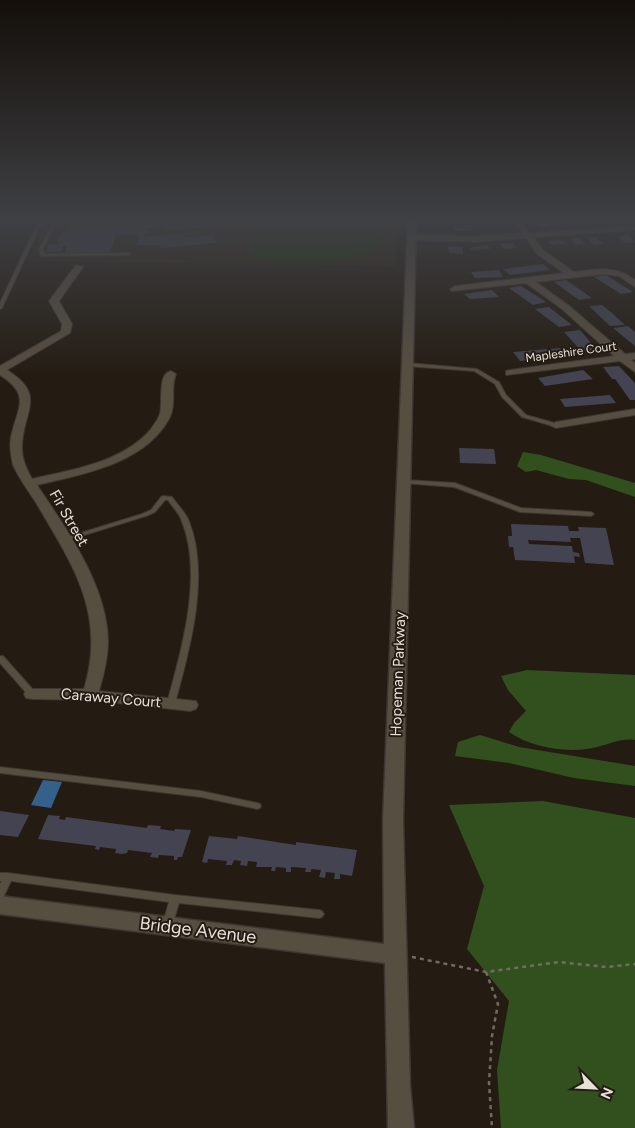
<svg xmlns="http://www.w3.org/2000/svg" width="635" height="1128" font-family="Figtree,sans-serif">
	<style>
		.built { fill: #2f2313 }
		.green { fill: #1a3109 }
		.forest { fill: #32501e }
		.water { fill: #34608a }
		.building { fill: #434351 }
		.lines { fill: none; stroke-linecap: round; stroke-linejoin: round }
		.lane-casing { stroke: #3d3731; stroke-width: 2 }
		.street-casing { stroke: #3d3731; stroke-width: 2 }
		.secondary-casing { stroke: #3d3731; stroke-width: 3 }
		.path-far1 { stroke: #726b62; stroke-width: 1; stroke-dasharray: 2 2; stroke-linecap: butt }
		.path { stroke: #726b62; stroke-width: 2.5; stroke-dasharray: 4 4; stroke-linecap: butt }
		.lane { fill: #574e42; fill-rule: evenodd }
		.street { fill: #574e42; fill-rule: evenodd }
		.secondary { fill: #574e42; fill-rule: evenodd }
		.labels { text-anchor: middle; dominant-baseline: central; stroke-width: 4; stroke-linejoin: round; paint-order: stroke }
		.far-street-label { font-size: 12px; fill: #e6e1da; stroke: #241c12 }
		.street-label { font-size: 15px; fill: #e6e1da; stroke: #241c12 }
		.near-street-label { font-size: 18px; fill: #e6e1da; stroke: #241c12 }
	</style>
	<rect width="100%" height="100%" fill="#241c12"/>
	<path class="built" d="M47,220H398L396,266L28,261Z"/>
	<path class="green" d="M259,220H379L382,247C343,265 292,270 250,256Z"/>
	<path class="forest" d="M523,452L541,455L635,483V497L586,480L569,479L536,470L526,472L517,466Z
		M527,670L635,675V740C621,738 610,744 597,747C569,754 532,748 509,732L514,723L526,711L508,690L501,676Z
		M480,735L519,747L635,766V786L574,778L509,763L455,756L458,742Z
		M543,801L635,818V1128H501L497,1070L509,1001L467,949L484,886L449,805Z"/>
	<path class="water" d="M43,780L62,782L51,808L31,805Z"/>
	<path class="building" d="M118,220H215L218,226L214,227L163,230L164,227L147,228L146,231H151L150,234H145L144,237L183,234V237L213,236L217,243L160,248L161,245H136L139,235H116L110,253H65L67,246H63L61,251L46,252L49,244H61L57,242L61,233L70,232L73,223Z
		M500,220L502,224L486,225L483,221Z
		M534,220H546L551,226L540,227Z
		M457,224L471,225L474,231H456L453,226H458Z
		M623,235H628L635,242L625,243L619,237Z
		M591,237H595L604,244L594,245L586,238Z
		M579,238L586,244L576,245L570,239Z
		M560,240L568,244L552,245L548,241Z
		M513,243L517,248L504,249L499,244Z
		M487,245L490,249L472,250L469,248Z
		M448,246L463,247V254L449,253Z
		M543,264L550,270L510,275L503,269Z
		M499,270L503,277L475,278L471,272Z
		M606,275L633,292L621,294L594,277Z
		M566,280L592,298L579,300L554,282Z
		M521,286L546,302L533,305L509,288Z
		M492,290L499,297L470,299L464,294Z
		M602,305L612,313L625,325L610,326L589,306Z
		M549,307L563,318L572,325L559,327L535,309Z
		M628,326L635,332V346L613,328Z
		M580,330L599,352L583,353L564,332Z
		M560,348L567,356L520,361L513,352Z
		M619,366L635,383V400H630L615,379H612L603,367Z
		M583,370L593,379L545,386L538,378Z
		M610,395L616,403L565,407L560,399Z
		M459,448L494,449L496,464L460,463Z
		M511,524L568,526L569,531H579L578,527L606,528L614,565L585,563L580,538H570L571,542L528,540L529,544L572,546L573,552L579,553L580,557L574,556L575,563L515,560L513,547H509L508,536H512Z
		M0,811L29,815L18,837L0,835Z
		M48,815L60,816L59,819L65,820L66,817L147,828L148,825L161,826L160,829L174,831L175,829L191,830L182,857H178L177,860H174V856L159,855L158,858L150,857L152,853L128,850L127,853L122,854L115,853L116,849L100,847L99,850L95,849L96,846L38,839Z
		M209,836L237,839L238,836L296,845V842L357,850L352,876L340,874V879H334L335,873L326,872L325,878L319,877L321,870L311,869V872H305L306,868L291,867V872H286V868L276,867L275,871H271L272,867H256L257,862L248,861L247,866L240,865L241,861L234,860L232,865H226L227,861L208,859L207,863L202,862Z"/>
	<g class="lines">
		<g class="lane-casing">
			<path id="lane" d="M39,220H43L2,308L0,309V303Z
				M54,220H58L43,249L45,254L128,253L130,254L128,255L41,256L39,249Z
				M408,363L477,369L499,382L506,395L526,415L558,424L559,425L556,427L522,417L502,397L495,384L474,371L406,366L405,365Z
				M405,480L455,483L521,508L591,512L594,514L591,516L520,512L454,487L403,483L402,482L403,481Z
				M163,496L172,497C177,504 184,511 188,519C211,573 190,649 175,703L174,705H168L167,703C182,649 204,573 181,519C178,512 172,506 168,500H165L155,512L146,516L65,541L63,542L60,540L61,539L142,514L151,510L161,497Z
				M0,656H3L35,692L36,694L35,696H29L0,663Z
				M0,767L201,791L257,803L260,804L261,806L260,808L257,809L201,797L0,773Z
				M0,873H8L175,895L319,910L322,911L324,914L322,917L319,918L179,903L172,926L170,929L167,930L164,929L162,926L169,902L11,881L3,898L0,899V884L2,881H0Z"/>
		</g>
		<g class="street-casing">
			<path id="street" d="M513,220H521L530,233L635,226V230L534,237L543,250L574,272C597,269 616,265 635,280V287L619,276L604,274L536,282L568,305L625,354L635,353V359L631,360L635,363V372L620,361L506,375V371L510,370L614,356L562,309L526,283L452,291L450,289L455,286L564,273L537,254L526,238L475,242L411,240L407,237L411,234L475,236L522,233Z
				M76,265L83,267L59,301L72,324L70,333L7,370C49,396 21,413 22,449C22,460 27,470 32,479C71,470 124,462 151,429C154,424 159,419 160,413C163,402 157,374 171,371L176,374C170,388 177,405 169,419C144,464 83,474 37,485C67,530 107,585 108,641C108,658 104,674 99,691L196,701L198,705L196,709L190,711L90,700L32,699L26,698L24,694L26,690L32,689H84C107,613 72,564 35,501C27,489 19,478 13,465C11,455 9,447 11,437C17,408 32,395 0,375V366L61,331L62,324L49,301Z
				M635,409V415L556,428L550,425L556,422Z"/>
		</g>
		<g class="secondary-casing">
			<path id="secondary" d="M408,220H416L403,820L410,1086L414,1128H388L385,963L0,914V896L384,944L383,820Z"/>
		</g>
		<path class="path-far1" d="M396,220L398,228L402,229"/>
		<path class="path" d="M412,957L486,972L559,962L606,967L635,964
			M486,972L498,1004L492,1036L489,1083L492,1128"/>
		<use href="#lane" class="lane"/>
		<use href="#street" class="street"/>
		<use href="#secondary" class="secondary"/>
	</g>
	<linearGradient id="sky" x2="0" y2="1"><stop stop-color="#140f0a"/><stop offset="0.58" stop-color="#3f4044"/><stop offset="1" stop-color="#3f4044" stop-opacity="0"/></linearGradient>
	<rect width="635" height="378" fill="url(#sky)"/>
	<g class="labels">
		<g class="far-street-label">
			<text transform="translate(571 352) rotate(-8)">Mapleshire Court</text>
		</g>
		<g class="street-label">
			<text transform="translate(69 518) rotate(60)">Fir Street</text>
			<text transform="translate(398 674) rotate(-88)">Hopeman Parkway</text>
			<text transform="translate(111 698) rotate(5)">Caraway Court</text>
		</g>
		<g class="near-street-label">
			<text transform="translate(198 930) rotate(7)">Bridge Avenue</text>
		</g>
	</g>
	<g transform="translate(595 1088) rotate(114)" stroke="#241c12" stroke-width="4" paint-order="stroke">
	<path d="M0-4L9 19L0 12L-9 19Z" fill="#e6e1da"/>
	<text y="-8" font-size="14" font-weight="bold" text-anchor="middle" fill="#e6e1da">N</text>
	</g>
</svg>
